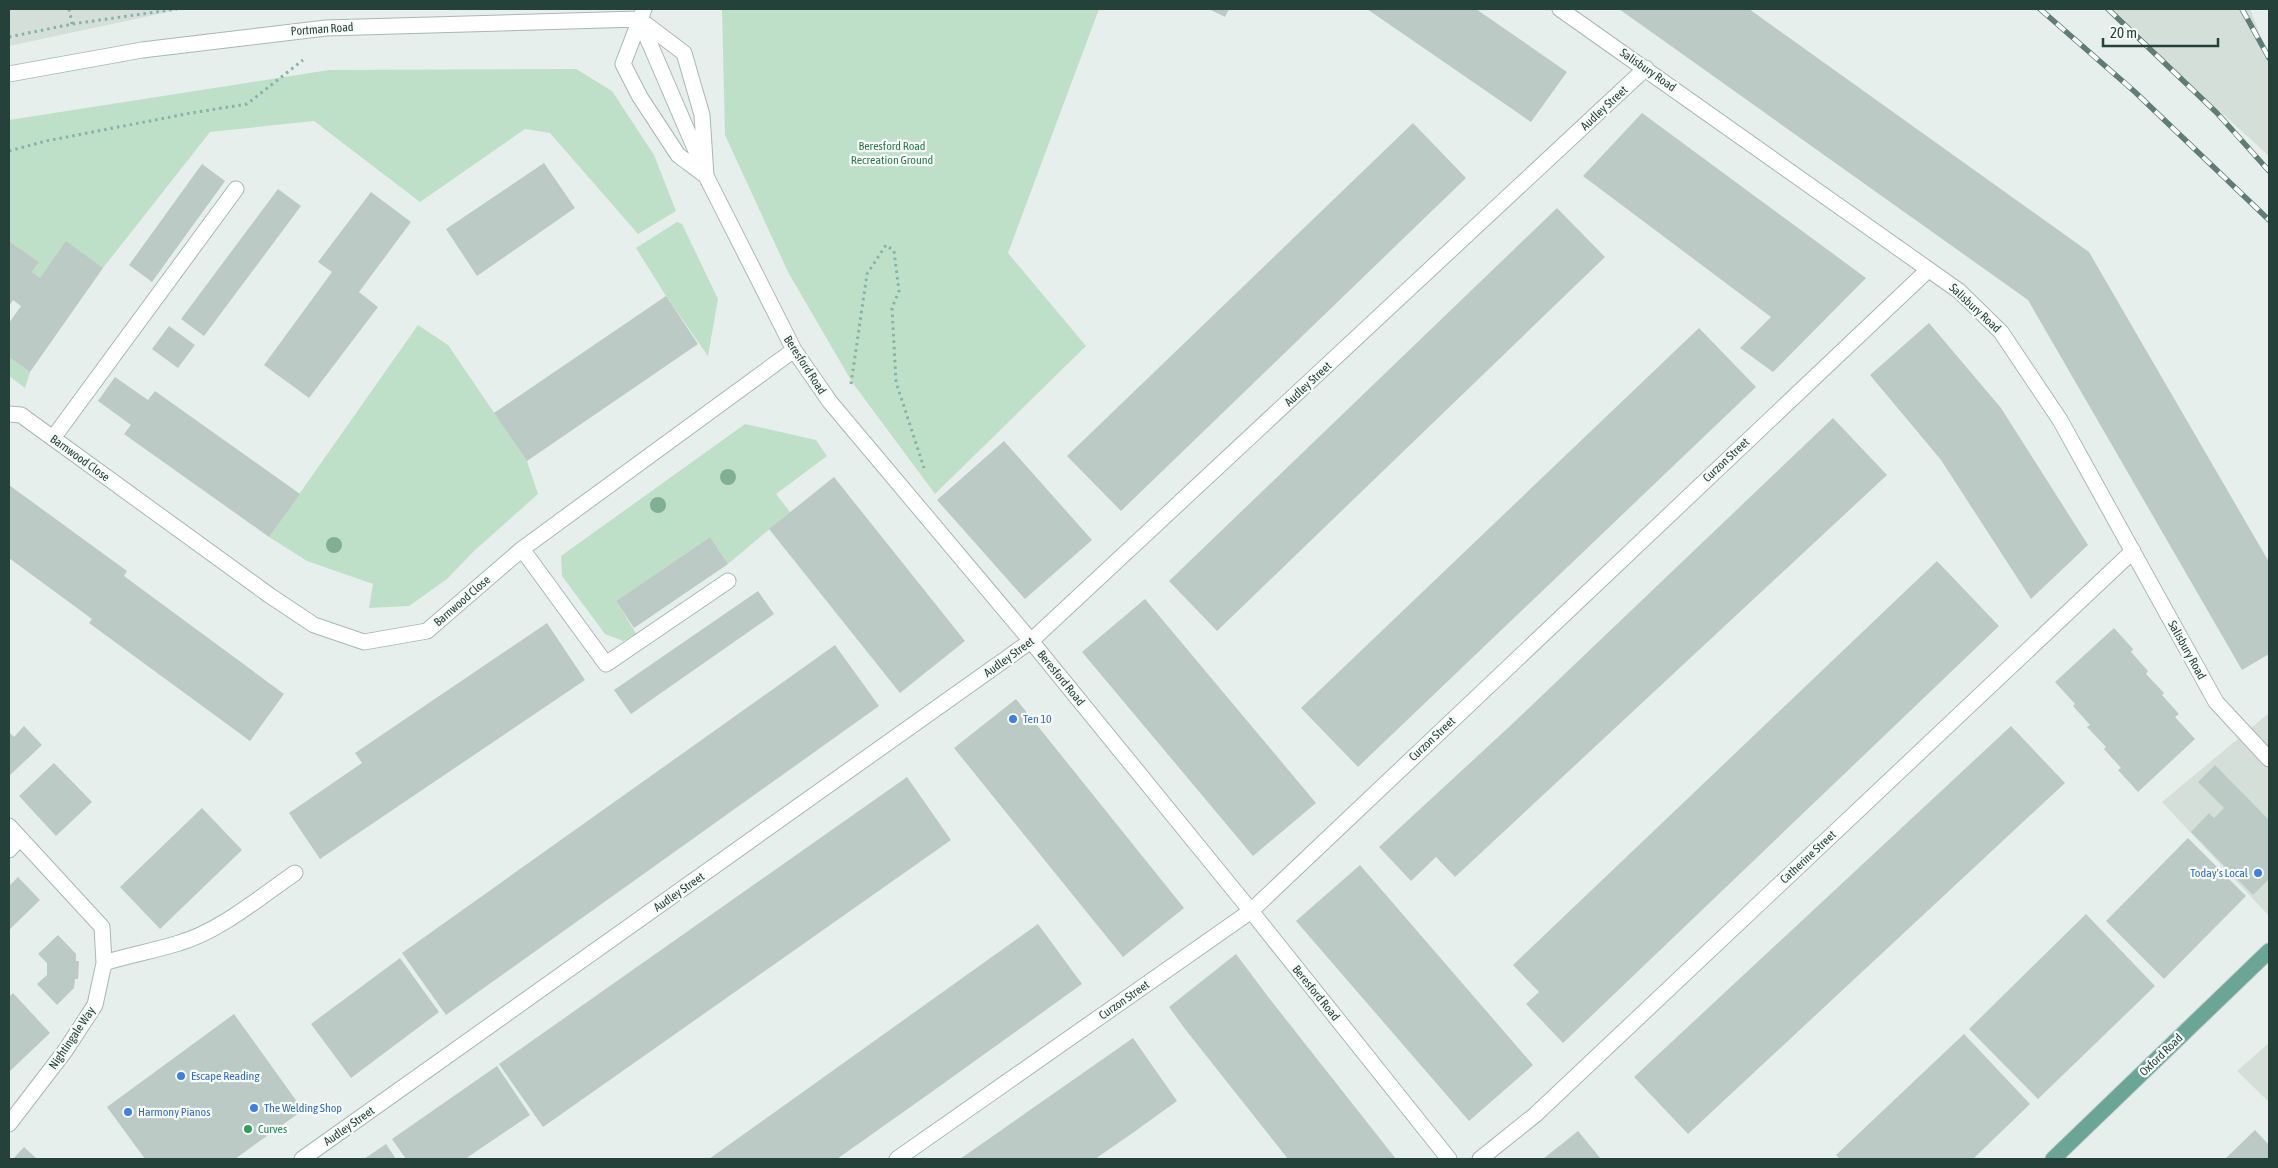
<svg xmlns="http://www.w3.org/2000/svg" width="2278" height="1168" font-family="'Asap Condensed',sans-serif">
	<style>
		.built { fill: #d4dfda }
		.green { fill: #bfe0c8 }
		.building { fill: #bbcac4 }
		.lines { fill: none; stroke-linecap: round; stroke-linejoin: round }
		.minor-casing { stroke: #a8b8b2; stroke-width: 17 }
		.major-casing { stroke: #c2cac8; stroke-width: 17 }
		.path { stroke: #86b3a5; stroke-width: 3; stroke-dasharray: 2.5 4; stroke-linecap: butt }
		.minor { stroke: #fff; stroke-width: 15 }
		.major { stroke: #6aa596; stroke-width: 15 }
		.rail-casing { stroke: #5f7d75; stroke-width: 5.5 }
		.rail { stroke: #f7fbf9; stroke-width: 4; stroke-dasharray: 11; stroke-linecap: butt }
		.tree { fill: #80af93 }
		.shop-dot { fill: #3f7fe0; stroke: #f7fbf9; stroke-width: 2 }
		.leisure-dot { fill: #2e9e5b; stroke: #f7fbf9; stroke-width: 2 }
		.labels { text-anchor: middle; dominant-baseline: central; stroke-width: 4.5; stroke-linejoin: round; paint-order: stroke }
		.street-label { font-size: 12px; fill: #24423a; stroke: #f7fbf9 }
		.park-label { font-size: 12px; fill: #2d7a4b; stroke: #f7fbf9 }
		.shop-label { font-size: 12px; fill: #366cbe; stroke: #f7fbf9; text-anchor: start }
		.leisure-label { font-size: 12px; fill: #27864d; stroke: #f7fbf9; text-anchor: start }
	</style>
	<rect width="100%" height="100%" fill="#e6efeb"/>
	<path class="built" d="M9,9H182L9,46Z
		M2108,9H2250L2269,58V156Z
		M2269,713V916L2162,802Z
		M2269,1043V1102L2237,1071Z"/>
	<path class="green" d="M722,9H1099L1008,253L1086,346L935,494L852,382L788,272L725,135Z
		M576,69L612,91L654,155L676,211L638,234L550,133L525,129L420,202L314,121L210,132L103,268L66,242L40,278L32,272L39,262L9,241L10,232L9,231V120L329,70Z
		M677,222L682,224L718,299L708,356L666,296L636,248Z
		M418,325L448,345L527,461L538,494L474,551L447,579L409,606L369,608L373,584L307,561L269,537Z
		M9,357L30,372L25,388L9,376Z
		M745,424L816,440L827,456L776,494L790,512L728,564L710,537L616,601L637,635L623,641L605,634L562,576L561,556Z"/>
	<path class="building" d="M1209,9H1229L1225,17Z
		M1367,9H1476L1567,72L1531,122Z
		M1619,9H1749L2089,252L2269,562V654L2242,670L2028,300Z
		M1642,113L1866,278L1773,372L1740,348L1771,317L1583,176Z
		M1413,123L1466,178L1121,511L1067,456Z
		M544,163L575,208L477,276L446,229Z
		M202,164L225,181L152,282L129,265Z
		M278,189L301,206L204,336L181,319Z
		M371,192L411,222L359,292L378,307L309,398L264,365L332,272L318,262Z
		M1557,208L1605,257L1217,631L1169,581Z
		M9,241L39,262L32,272L40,278L66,241L103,268L30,372L9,357V323L21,306L13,300L9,306Z
		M666,296L698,344L527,461L494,413Z
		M1929,323L2001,408L2088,545L2031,599L1941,460L1870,375Z
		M169,326L195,345L178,368L152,349Z
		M1699,328L1756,387L1358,767L1301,708Z
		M115,377L148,400L155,391L300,494L269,537L124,434L131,425L98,401Z
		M1833,418L1887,475L1455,877L1436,857L1411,881L1379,847L1510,726Z
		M1004,441L1092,540L1025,599L937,500Z
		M834,477L965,641L900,693L769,529Z
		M9,485L127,571L124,576L284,694L250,741L89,623L92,619L9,558Z
		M710,537L728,564L634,628L616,601Z
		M1937,561L1999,626L1563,1043L1526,1004L1539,992L1513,965Z
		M758,591L774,614L631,714L614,690Z
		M1145,599L1316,803L1253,856L1082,652Z
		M547,623L585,680L320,859L289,813L362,763L355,753Z
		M2114,628L2133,649L2131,652L2148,671L2146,674L2164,693L2162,695L2179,714L2175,717L2195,739L2138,792L2118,770L2121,768L2104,749L2106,747L2087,727L2090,725L2073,706L2075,704L2055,682Z
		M835,645L879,706L446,1015L402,953Z
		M1016,699L1184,908L1123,957L954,748Z
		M24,726L42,745L9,776V732L14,737Z
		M2011,726L2065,783L1688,1134L1634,1077Z
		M54,763L92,802L56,836L19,796Z
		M2215,765L2269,820V879L2253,895L2191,832L2209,813L2214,818L2224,808L2198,782Z
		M907,777L951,840L543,1127L499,1064Z
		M202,808L242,850L160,929L120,887Z
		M2188,838L2246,896L2164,979L2106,921Z
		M1360,865L1533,1065L1469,1121L1296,921Z
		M18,877L40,900L9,930V886Z
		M2086,914L2155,986L2038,1099L1969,1029Z
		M1038,924L1082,984L933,1091L837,1159H709Z
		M58,935L76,954V961H79L78,979H75L74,988L57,1005L37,984L47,975V963L38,954Z
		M1236,954L1269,998L1396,1159H1288L1185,1029L1169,1007Z
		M400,958L439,1012L351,1078L311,1024Z
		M13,993L50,1033L9,1072V997Z
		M234,1014L303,1110L235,1159H145L107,1107Z
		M1964,1034L2030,1104L1973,1159H1840L1836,1155Z
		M1133,1038L1177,1101L1134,1132L1095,1159H960Z
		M497,1066L530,1115L465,1159H406L392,1139Z
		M2255,1130L2269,1145V1159H2225Z
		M1578,1131L1601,1159H1543Z
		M386,1144L396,1159H364Z
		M24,1147L37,1159H13Z"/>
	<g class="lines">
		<g class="minor-casing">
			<path id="minor" d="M644,9L623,64L640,97L678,155L706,176
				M1560,9L1959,291L2001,332L2060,420L2216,702L2269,759
				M639,19L684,53L702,115L706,176L794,350L830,402L1031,641L1251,911L1449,1159
				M640,21L702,165
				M9,74L142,50L326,28L639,19
				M9,414L21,415L269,595L314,625L364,642L427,631L522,549L794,350
				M53,438L236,189
				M522,549L606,664L728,581
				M9,826L102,927L104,963L95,1005L65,1051L9,1124
				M9,850L20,838
				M104,963C129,955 154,951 179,943C220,931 260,897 295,873
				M302,1159L1031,641L1646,68
				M897,1159L1251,911L1928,270
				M1480,1159L1535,1115L2133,551"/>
		</g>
		<g class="major-casing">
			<path id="major" d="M2053,1159L2269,951"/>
		</g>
		<path class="path" d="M69,9L72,24
			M9,37L72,24L177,9
			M9,151L46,141L191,113L247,104L303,60
			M851,384L867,274L886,245L894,251L899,291L892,308L896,382L924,468"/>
		<use href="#minor" class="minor"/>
		<use href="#major" class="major"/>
		<g class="rail-casing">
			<path id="rail" d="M2040,9L2135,92L2269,220
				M2108,9L2217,113L2269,171
				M2242,9L2269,58"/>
		</g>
		<use href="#rail" class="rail"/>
	</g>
	<g class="tree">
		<circle cx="728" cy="477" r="8"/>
		<circle cx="658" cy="505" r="8"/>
		<circle cx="334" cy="545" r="8"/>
	</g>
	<g class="shop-dot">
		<circle cx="1013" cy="719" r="5"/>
		<circle cx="2258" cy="873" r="5"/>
		<circle cx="181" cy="1076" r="5"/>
		<circle cx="254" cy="1108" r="5"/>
		<circle cx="128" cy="1112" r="5"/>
	</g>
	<circle class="leisure-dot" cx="248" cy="1129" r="5"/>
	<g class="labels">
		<g class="street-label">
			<text transform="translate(322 29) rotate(-4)">Portman Road</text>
			<text transform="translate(1648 70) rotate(35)">Salisbury Road</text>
			<text transform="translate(1604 108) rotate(-43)">Audley Street</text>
			<text transform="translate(1975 308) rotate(43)">Salisbury Road</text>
			<text transform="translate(805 365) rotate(57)">Beresford Road</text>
			<text transform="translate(1308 384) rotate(-43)">Audley Street</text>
			<text transform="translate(80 458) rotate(36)">Barnwood Close</text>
			<text transform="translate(1726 460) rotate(-43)">Curzon Street</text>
			<text transform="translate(462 601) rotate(-41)">Barnwood Close</text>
			<text transform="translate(2187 650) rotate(61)">Salisbury Road</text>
			<text transform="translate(1009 657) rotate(-36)">Audley Street</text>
			<text transform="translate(1061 678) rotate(51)">Beresford Road</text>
			<text transform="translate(1432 739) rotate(-43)">Curzon Street</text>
			<text transform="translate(1808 857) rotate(-43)">Catherine Street</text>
			<text transform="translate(679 892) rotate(-35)">Audley Street</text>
			<text transform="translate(1316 993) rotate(51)">Beresford Road</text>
			<text transform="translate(1124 1000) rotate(-35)">Curzon Street</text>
			<text transform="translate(72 1038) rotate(-56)">Nightingale Way</text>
			<text transform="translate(2161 1055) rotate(-44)">Oxford Road</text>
			<text transform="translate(349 1126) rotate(-35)">Audley Street</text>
		</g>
		<g class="park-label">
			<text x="892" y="146">Beresford Road<tspan x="892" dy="14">Recreation Ground</tspan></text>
		</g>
		<g class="shop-label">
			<text x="1023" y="719">Ten 10</text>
			<text x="2248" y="873" text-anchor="end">Today's Local</text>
			<text x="191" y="1076">Escape Reading</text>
			<text x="264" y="1108">The Welding Shop</text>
			<text x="138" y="1112">Harmony Pianos</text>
		</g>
		<g class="leisure-label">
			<text x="258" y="1129">Curves</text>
		</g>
	</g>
	<rect width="2278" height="1168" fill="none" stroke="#24423a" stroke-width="20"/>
	<path d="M2103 38v8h115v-8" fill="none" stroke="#24423a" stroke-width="2.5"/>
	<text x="2110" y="38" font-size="15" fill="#24423a" stroke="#f7fbf9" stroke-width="4" paint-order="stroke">20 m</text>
</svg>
